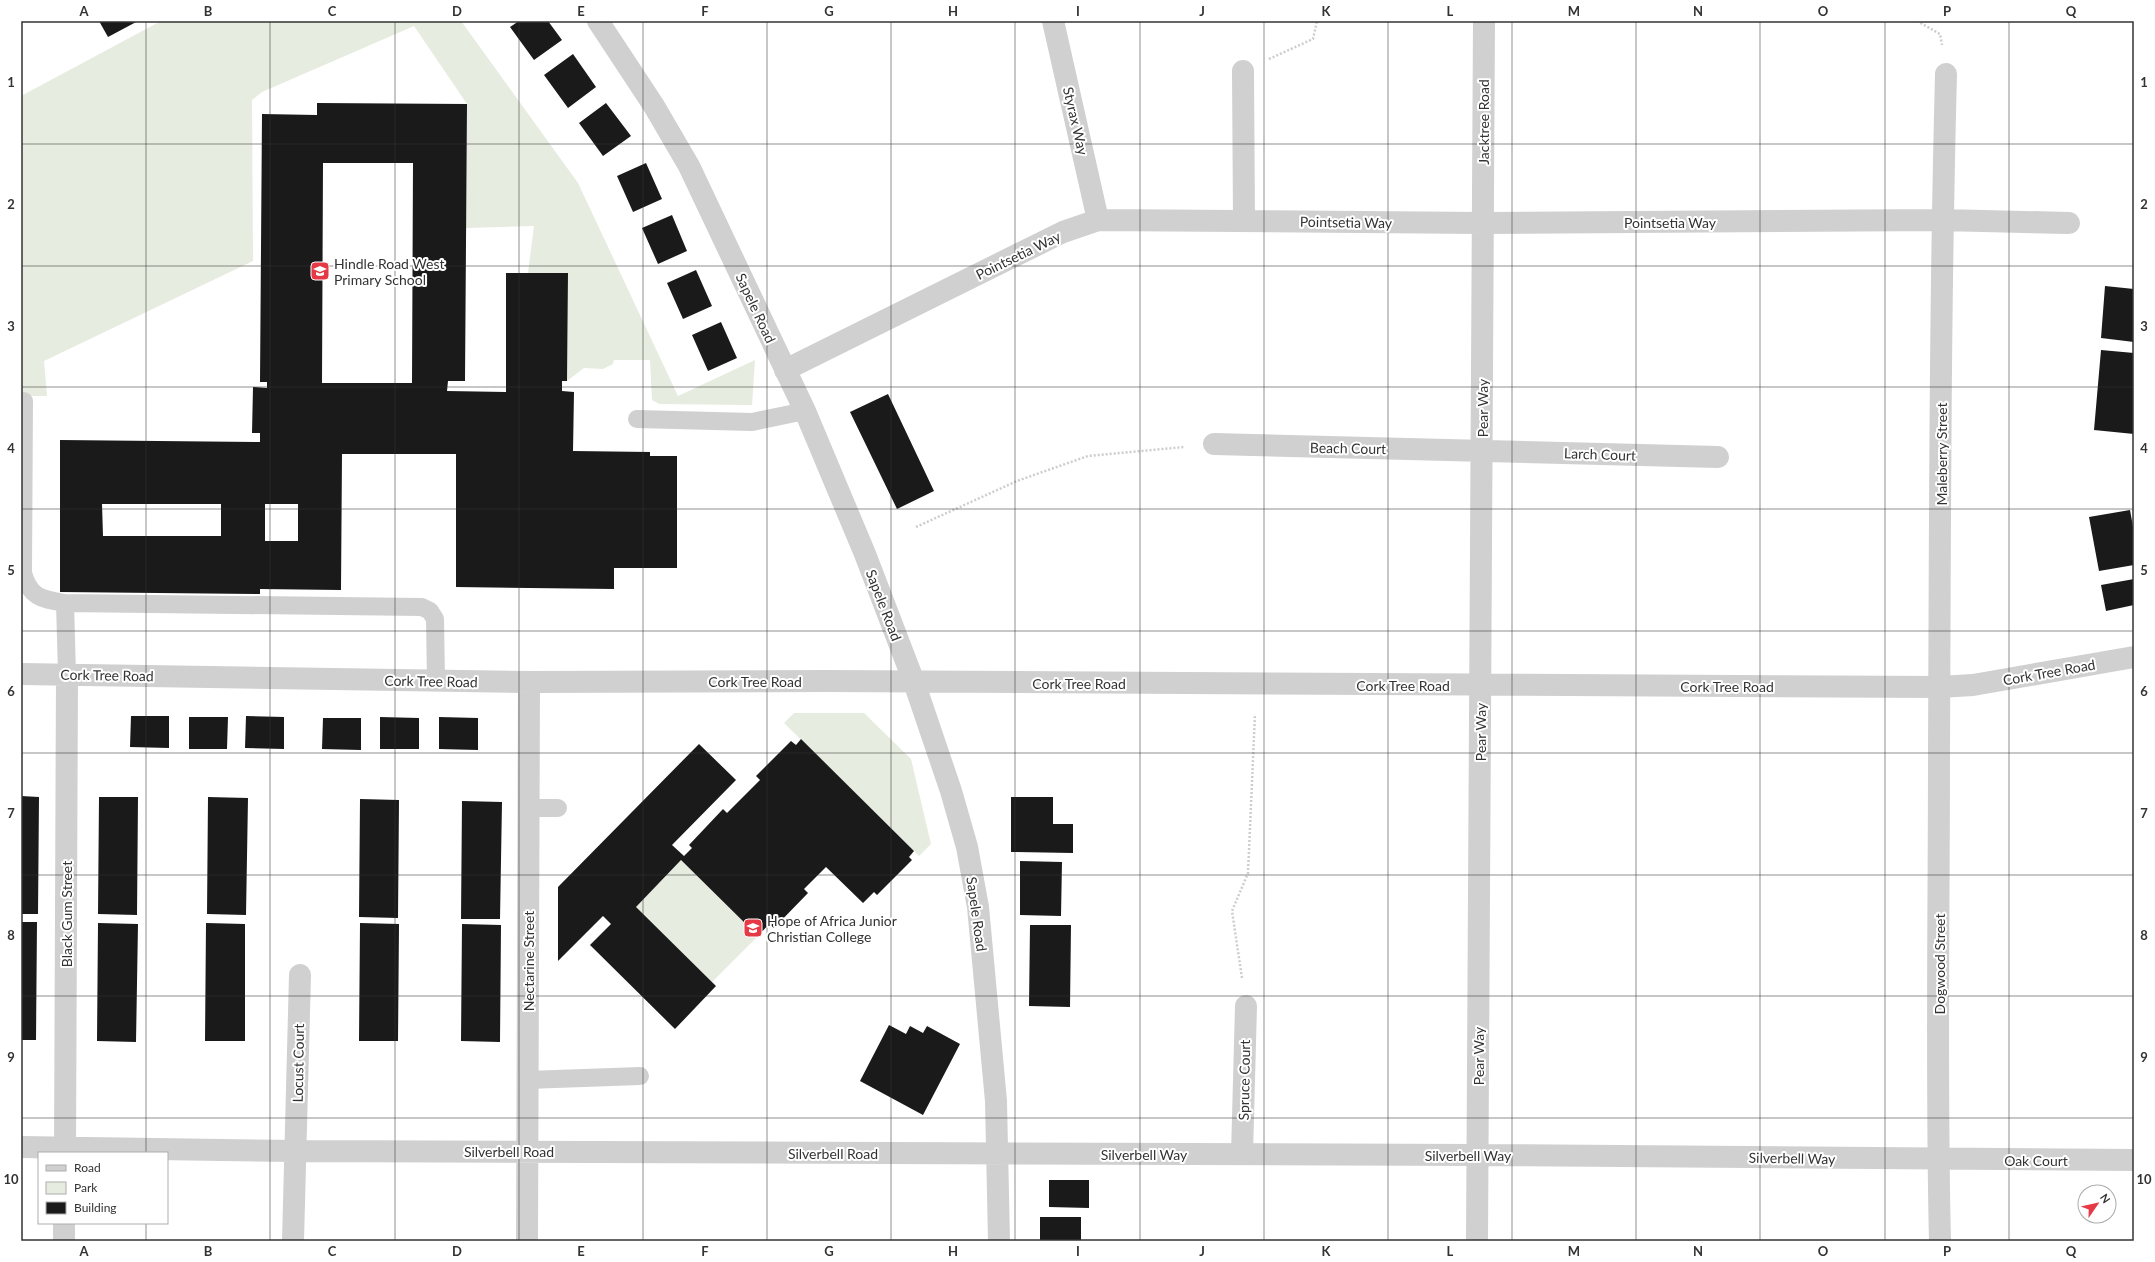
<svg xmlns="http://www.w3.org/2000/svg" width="2155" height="1262" font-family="Lato,sans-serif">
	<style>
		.green { fill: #e6ecdf }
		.building { fill: #1a1a1a; fill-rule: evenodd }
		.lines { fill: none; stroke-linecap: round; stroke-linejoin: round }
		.path { stroke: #cdcdcd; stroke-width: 2.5; stroke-dasharray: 2 2; stroke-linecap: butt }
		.lane { stroke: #d0d0d0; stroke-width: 18 }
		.street { stroke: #d0d0d0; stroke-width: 22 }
		.grid { fill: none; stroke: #333; stroke-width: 1; stroke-opacity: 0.55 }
		.labels { text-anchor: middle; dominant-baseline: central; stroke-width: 4; stroke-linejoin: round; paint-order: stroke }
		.street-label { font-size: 14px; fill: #333; stroke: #fff }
		.poi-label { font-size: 14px; fill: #333; stroke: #fff; text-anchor: start }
		.neatline { fill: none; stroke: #333; stroke-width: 1.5 }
		.grid-label { font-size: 13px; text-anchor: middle; font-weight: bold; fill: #333 }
	</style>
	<rect width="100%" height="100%" fill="#fff"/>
	<path class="green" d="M161,21H461L578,183L678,396L755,360L752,405L659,404L652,400L650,360H614L613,364L603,369L584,368L567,381L568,273H528L534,226L466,228L467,104L414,26L262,92L252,100L253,261L44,361L47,396H21V96Z
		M794,713H864L911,759L931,844L919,856L784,723Z
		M681,860L758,936L712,982L636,907Z"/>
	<path class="building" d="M99,21H138L108,37Z
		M519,21H548L562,40L534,60L510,27Z
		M573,54L596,87L568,108L544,75Z
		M317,103L467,104L465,381H448L447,391L506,392V273H568L567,381H562V391L574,392L573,451L650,452V456H677V568H614V589L456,587V454H342L341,590L260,589V594L60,592V440L260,442V433H252L253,387L267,388V382H260L262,114L317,115ZM323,163H413L412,383H322ZM102,504H221V536H103ZM265,504H298V541H265Z
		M606,103L631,136L603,156L579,123Z
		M646,163L662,199L633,212L617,176Z
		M672,215L687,251L658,264L642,228Z
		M696,270L712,306L683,319L667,283Z
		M2105,286L2134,289V342L2101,338Z
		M721,322L737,358L708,371L692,335Z
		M2101,350L2134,353V434L2094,430Z
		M888,394L934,491L897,509L850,412Z
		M2130,510L2134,532V565L2099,571L2089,517Z
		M2134,579V605L2106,611L2101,585Z
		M131,716H169V748L130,747Z
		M246,716L284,717V749L245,748Z
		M189,717H228L227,749H189Z
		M380,717L419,718V749H380Z
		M439,717L478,718V750L439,749Z
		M323,718H361V750L322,749Z
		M801,739L914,851L909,857L912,860L877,895L874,892L863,903L826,867L804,889L808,893L774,928L769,924L758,936L681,860L636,907L716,986L675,1029L590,945L611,924L603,916L558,961V887L699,744L736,780L672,845L684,856L692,848L689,845L723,809L727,813L760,780L756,776L791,741L796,745Z
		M21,796L39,797L38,914H21Z
		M99,797H138L137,915L98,914Z
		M208,797L248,798L246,915L207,914Z
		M1011,797H1053V824H1073V853L1011,852Z
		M360,799L399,800L398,918L359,917Z
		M462,801L502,802L500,919H461Z
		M1020,861L1062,862L1061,916L1020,915Z
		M21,922H37L36,1040H21Z
		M98,923L138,924L136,1042L97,1041Z
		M206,923L245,924V1041H205Z
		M360,923L399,924L398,1041H359Z
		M462,924L501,925L500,1042L461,1041Z
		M1030,925H1071L1070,1007L1029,1006Z
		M889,1025L906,1034L910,1026L923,1033L927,1026L960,1044L923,1115L860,1081Z
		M1049,1180H1089V1208L1049,1207Z
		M1040,1217H1081V1241H1040Z"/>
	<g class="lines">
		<path class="path" d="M1917,21L1940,34L1942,45
			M1269,59L1313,39L1317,21
			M916,527L1017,481L1088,456L1184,447
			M1242,978L1232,911L1248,873L1255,714"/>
		<path class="lane" d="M24,401L23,573C30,598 42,599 65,603L422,607L430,611L435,619L436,681
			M637,419L752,422L805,411
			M65,603L67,674
			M529,808H558
			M527,1080L640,1076"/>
		<path class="street" d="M598,21L654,106L689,166L805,411L865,554L914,682L951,791L967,847L978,907L996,1101L999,1241
			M1053,21L1098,220
			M1243,71L1244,221
			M785,370L1063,232L1098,220L1483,223L1942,220L2069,223
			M1214,444L1718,457
			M21,674L529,682L826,681L1939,687L1973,685L2134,657
			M21,1147L295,1151L1478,1155L2134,1160
			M65,1153L67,674
			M1242,1154L1246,1006
			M64,1241V1223
			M293,1241L300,975
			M527,1241L529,682
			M1477,1241L1484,21
			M1940,1241C1936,1079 1939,916 1939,754C1940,527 1940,300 1946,74"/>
	</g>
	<path class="grid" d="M146,21V1153M270,21V1241M395,21V1241M519,21V1241M643,21V1241M767,21V1241M891,21V1241M1015,21V1241M1140,21V1241M1264,21V1241M1388,21V1241M1512,21V1241M1636,21V1241M1760,21V1241M1885,21V1241M2009,21V1241M21,144H2134M21,266H2134M21,387H2134M21,509H2134M21,631H2134M21,753H2134M21,875H2134M21,996H2134M21,1118H2134M146,1223V1241"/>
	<defs>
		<g id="school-square" transform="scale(1)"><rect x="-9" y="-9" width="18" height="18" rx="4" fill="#e63946" stroke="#fff"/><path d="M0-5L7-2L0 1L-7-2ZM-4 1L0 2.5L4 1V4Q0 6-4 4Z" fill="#fff"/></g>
	</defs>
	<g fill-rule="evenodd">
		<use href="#school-square" x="320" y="271"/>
		<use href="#school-square" x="753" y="928"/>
	</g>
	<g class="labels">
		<g class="street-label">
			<text transform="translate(1076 121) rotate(77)">Styrax Way</text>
			<text transform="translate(1483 122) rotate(-90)">Jacktree Road</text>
			<text transform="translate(1346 222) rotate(1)">Pointsetia Way</text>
			<text x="1670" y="222">Pointsetia Way</text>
			<text transform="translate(1018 255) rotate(-26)">Pointsetia Way</text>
			<text transform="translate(756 308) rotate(65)">Sapele Road</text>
			<text transform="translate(1482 408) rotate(-90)">Pear Way</text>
			<text transform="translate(1348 448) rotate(1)">Beach Court</text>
			<text transform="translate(1600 454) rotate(2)">Larch Court</text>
			<text transform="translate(1941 454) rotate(-90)">Maleberry Street</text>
			<text transform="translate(884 605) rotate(69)">Sapele Road</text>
			<text transform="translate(2049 672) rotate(-10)">Cork Tree Road</text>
			<text transform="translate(107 675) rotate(1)">Cork Tree Road</text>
			<text transform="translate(431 681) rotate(1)">Cork Tree Road</text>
			<text x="755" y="681">Cork Tree Road</text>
			<text x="1079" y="683">Cork Tree Road</text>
			<text x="1403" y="685">Cork Tree Road</text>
			<text x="1727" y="686">Cork Tree Road</text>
			<text transform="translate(1480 732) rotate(-90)">Pear Way</text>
			<text transform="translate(66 914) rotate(-90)">Black Gum Street</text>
			<text transform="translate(977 914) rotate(82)">Sapele Road</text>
			<text transform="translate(528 961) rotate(-90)">Nectarine Street</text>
			<text transform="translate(1939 964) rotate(-90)">Dogwood Street</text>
			<text transform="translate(1478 1056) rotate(-90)">Pear Way</text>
			<text transform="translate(298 1063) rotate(-89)">Locust Court</text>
			<text transform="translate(1244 1080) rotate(-89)">Spruce Court</text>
			<text x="509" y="1151">Silverbell Road</text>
			<text x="833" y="1153">Silverbell Road</text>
			<text x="1144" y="1154">Silverbell Way</text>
			<text x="1468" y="1155">Silverbell Way</text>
			<text transform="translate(1792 1158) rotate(1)">Silverbell Way</text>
			<text x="2036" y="1160">Oak Court</text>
		</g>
		<g class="poi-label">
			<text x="334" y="263">Hindle Road West<tspan x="334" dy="16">Primary School</tspan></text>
			<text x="767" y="920">Hope of Africa Junior<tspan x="767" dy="16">Christian College</tspan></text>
		</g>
	</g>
	<rect width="2155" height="1262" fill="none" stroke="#ffffff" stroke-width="44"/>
	<rect x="38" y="1152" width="130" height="72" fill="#ffffff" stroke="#adadad"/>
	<rect x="46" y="1165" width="20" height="6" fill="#d0d0d0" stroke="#adadad"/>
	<text x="74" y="1172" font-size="12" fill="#333333">Road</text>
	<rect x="46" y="1182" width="20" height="12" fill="#e6ecdf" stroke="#adadad"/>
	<text x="74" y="1192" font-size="12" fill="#333333">Park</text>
	<rect x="46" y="1202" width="20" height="12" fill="#1a1a1a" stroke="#adadad"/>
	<text x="74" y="1212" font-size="12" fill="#333333">Building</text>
	<g transform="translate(2097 1204) rotate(56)"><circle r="19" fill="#ffffff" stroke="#adadad"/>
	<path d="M0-3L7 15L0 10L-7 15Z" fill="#e63946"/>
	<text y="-6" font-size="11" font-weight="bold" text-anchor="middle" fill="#333333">N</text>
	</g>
	<rect x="22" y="22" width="2111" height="1218" class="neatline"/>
	<g class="grid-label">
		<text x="84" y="16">A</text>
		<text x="208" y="16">B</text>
		<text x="332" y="16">C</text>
		<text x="457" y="16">D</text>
		<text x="581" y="16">E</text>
		<text x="705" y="16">F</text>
		<text x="829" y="16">G</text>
		<text x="953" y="16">H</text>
		<text x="1078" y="16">I</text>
		<text x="1202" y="16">J</text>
		<text x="1326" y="16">K</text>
		<text x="1450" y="16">L</text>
		<text x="1574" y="16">M</text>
		<text x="1698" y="16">N</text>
		<text x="1823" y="16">O</text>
		<text x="1947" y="16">P</text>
		<text x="2071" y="16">Q</text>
		<text x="11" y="87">1</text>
		<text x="2144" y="87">1</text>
		<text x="11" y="209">2</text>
		<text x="2144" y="209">2</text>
		<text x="11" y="331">3</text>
		<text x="2144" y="331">3</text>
		<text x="11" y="453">4</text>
		<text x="2144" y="453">4</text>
		<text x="11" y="575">5</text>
		<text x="2144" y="575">5</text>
		<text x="11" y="696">6</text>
		<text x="2144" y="696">6</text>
		<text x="11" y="818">7</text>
		<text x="2144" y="818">7</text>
		<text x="11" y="940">8</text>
		<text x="2144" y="940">8</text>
		<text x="11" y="1062">9</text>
		<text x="2144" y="1062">9</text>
		<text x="11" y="1184">10</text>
		<text x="2144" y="1184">10</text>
		<text x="84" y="1256">A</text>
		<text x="208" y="1256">B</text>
		<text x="332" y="1256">C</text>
		<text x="457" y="1256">D</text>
		<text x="581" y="1256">E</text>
		<text x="705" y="1256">F</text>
		<text x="829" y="1256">G</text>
		<text x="953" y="1256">H</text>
		<text x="1078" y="1256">I</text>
		<text x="1202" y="1256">J</text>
		<text x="1326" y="1256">K</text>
		<text x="1450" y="1256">L</text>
		<text x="1574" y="1256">M</text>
		<text x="1698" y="1256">N</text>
		<text x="1823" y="1256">O</text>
		<text x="1947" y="1256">P</text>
		<text x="2071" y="1256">Q</text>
	</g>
</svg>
